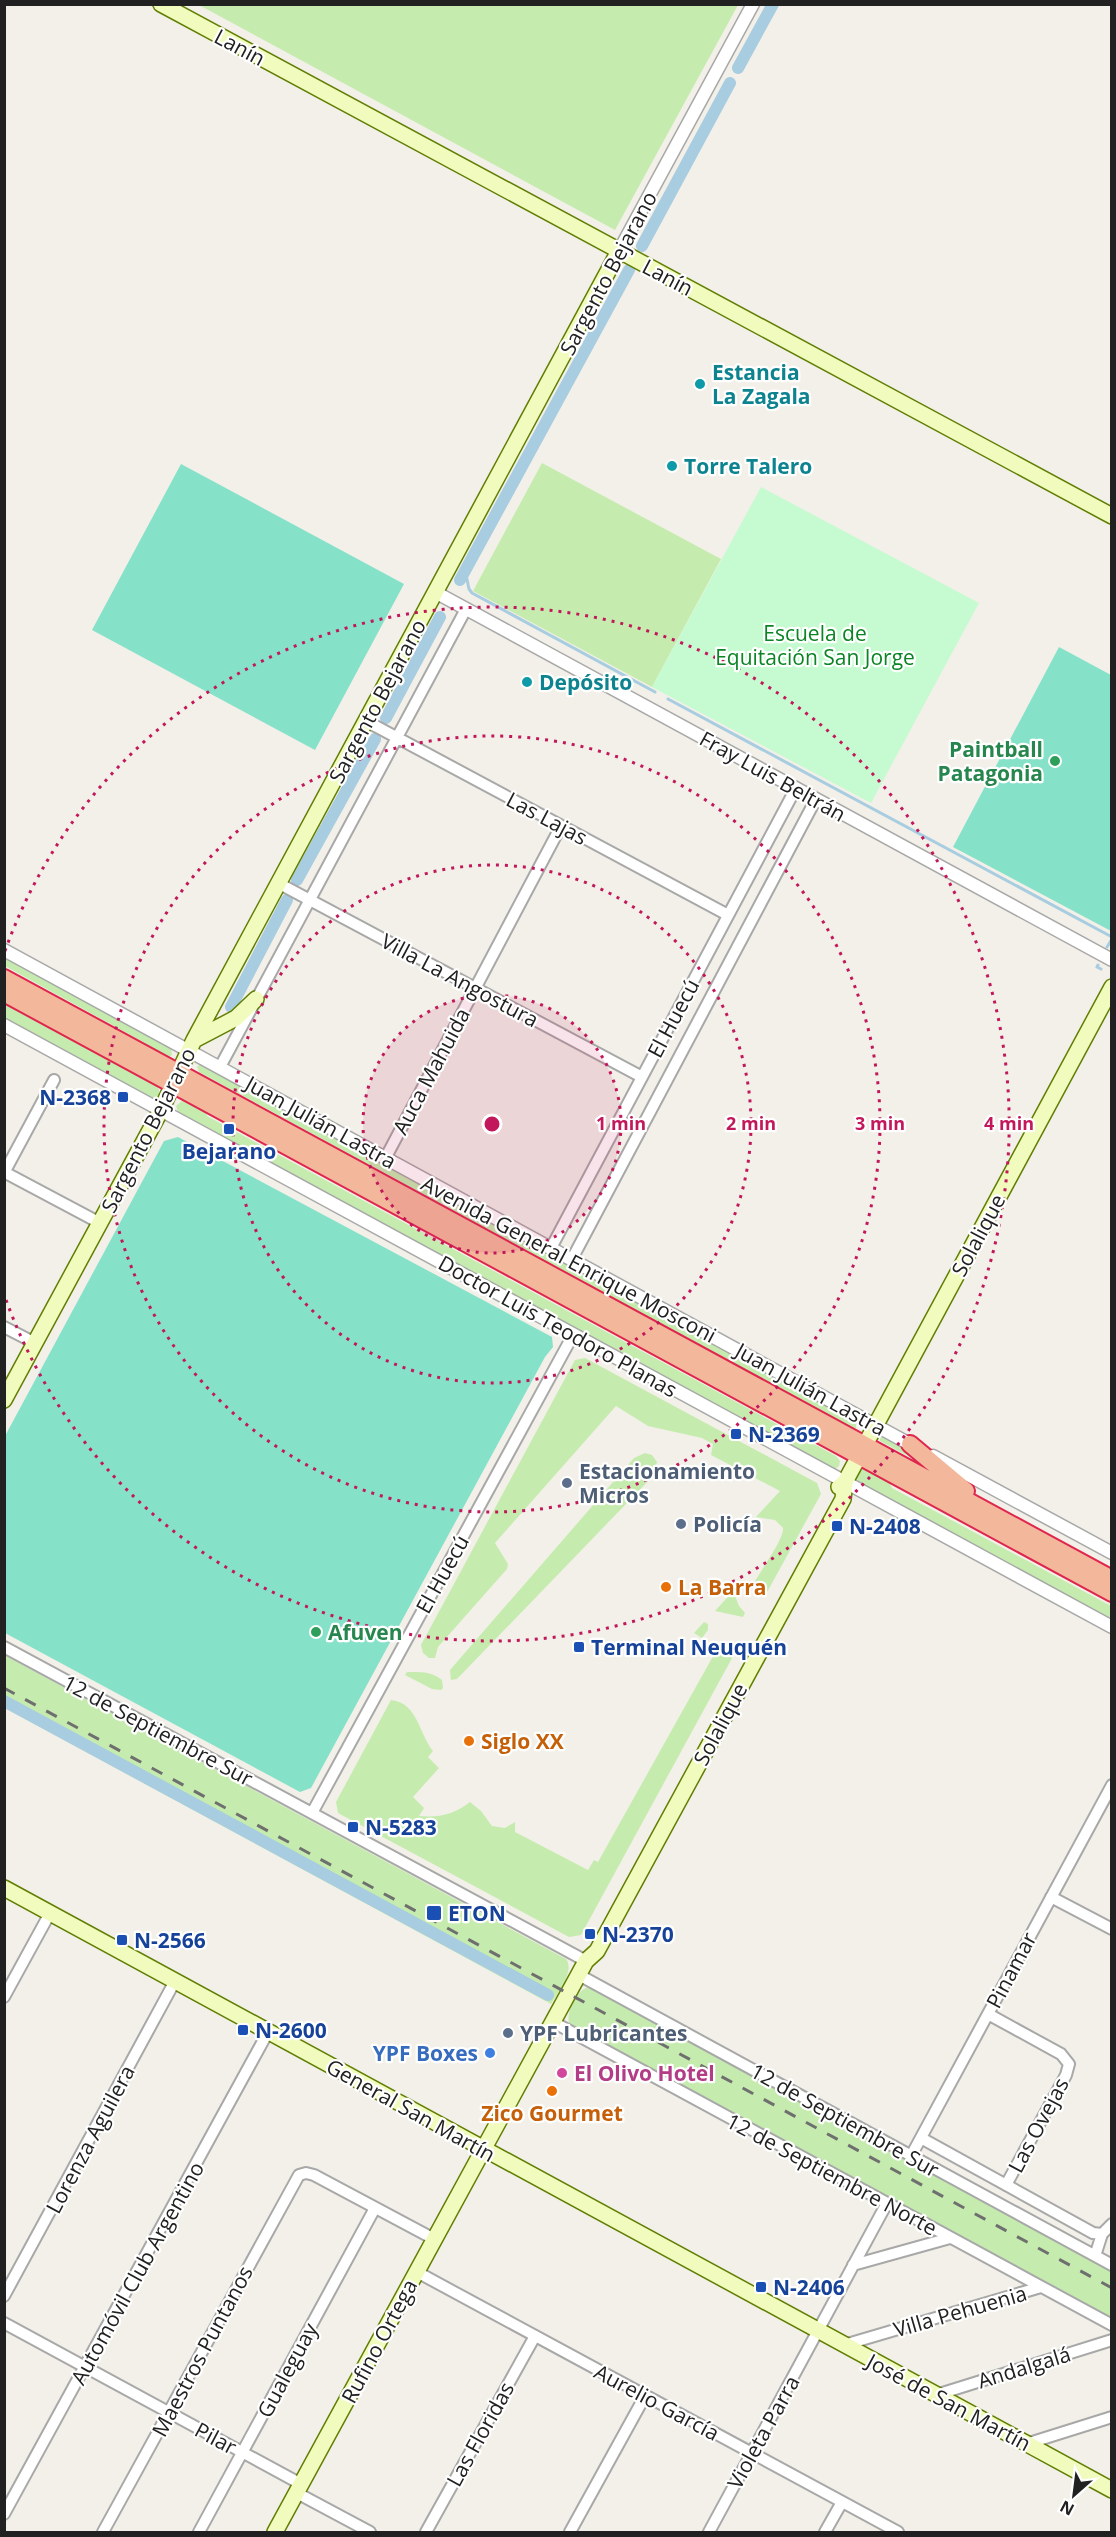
<svg xmlns="http://www.w3.org/2000/svg" width="1116" height="2537" font-family="'Open Sans',sans-serif">
	<style>
		.grass { fill: #c5ecae }
		.park { fill: #c6fbd1 }
		.pitch { fill: #86e1c9 }
		.lines { fill: none; stroke-linecap: round; stroke-linejoin: round }
		.stream { stroke: #a8cce0; stroke-width: 3 }
		.canal { stroke: #a8cce0; stroke-width: 12 }
		.minor-casing { stroke: #a8a8a8; stroke-width: 14 }
		.tertiary-casing { stroke: #a8a8a8; stroke-width: 15 }
		.secondary-casing { stroke: #617e03; stroke-width: 18 }
		.trunk-casing { stroke: #df264e; stroke-width: 20 }
		.minor { stroke: #fff; stroke-width: 10 }
		.tertiary { stroke: #fff; stroke-width: 12 }
		.secondary { stroke: #f0fbbd; stroke-width: 15 }
		.trunk { stroke: #f3b89b; stroke-width: 16 }
		.rail { stroke: #6f6f6f; stroke-width: 3; stroke-dasharray: 12 12; stroke-linecap: butt }
		.ring { fill: none; stroke: #c2185b; stroke-width: 3; stroke-dasharray: 3 6 }
		.culture-dot { fill: #0f9aa8; stroke: #fff; stroke-width: 2 }
		.leisure-dot { fill: #2e9e5b; stroke: #fff; stroke-width: 2 }
		.transit-dot { fill: #1a4fb4; stroke: #fff; stroke-width: 2 }
		.service-dot { fill: #5c6f8a; stroke: #fff; stroke-width: 2 }
		.food-dot { fill: #e8710a; stroke: #fff; stroke-width: 2 }
		.shop-dot { fill: #3f7fe0; stroke: #fff; stroke-width: 2 }
		.hotel-dot { fill: #d1479c; stroke: #fff; stroke-width: 2 }
		.labels { text-anchor: middle; dominant-baseline: central; stroke-width: 4.5; stroke-linejoin: round; paint-order: stroke }
		.street-label { font-size: 21px; fill: #212121; stroke: #fff }
		.culture-label { font-size: 21px; font-weight: bold; fill: #0d838f; stroke: #fff; text-anchor: start }
		.park-label { font-size: 21px; fill: #0a8523; stroke: #fff }
		.leisure-label { font-size: 21px; font-weight: bold; fill: #27864d; stroke: #fff; text-anchor: end }
		.transit-label { font-size: 21px; font-weight: bold; fill: #164399; stroke: #fff; text-anchor: start }
		.service-label { font-size: 21px; font-weight: bold; fill: #4e5e75; stroke: #fff; text-anchor: start }
		.food-label { font-size: 21px; font-weight: bold; fill: #c56008; stroke: #fff; text-anchor: start }
		.shop-label { font-size: 21px; font-weight: bold; fill: #366cbe; stroke: #fff; text-anchor: end }
		.hotel-label { font-size: 21px; font-weight: bold; fill: #b23c85; stroke: #fff; text-anchor: start }
		.centre { fill: #c2185b; stroke: #fff; stroke-width: 3 }
		.ring-label { font-size: 18px; text-anchor: middle; font-weight: bold; fill: #c2185b; stroke: #fff; stroke-width: 4.5; stroke-linejoin: round; paint-order: stroke }
	</style>
	<rect width="100%" height="100%" fill="#f2f0e8"/>
	<path class="grass" d="M199,5H738L615,230Z
		M542,463L721,559L652,687L473,591Z
		M4,956L171,1047L172,1055L168,1058L148,1050L145,1043L5,966Z
		M4,1004L156,1086L159,1089V1095L155,1098H150L5,1019Z
		M199,1065H204L856,1419V1428L852,1430L826,1418L824,1412L199,1072L197,1067Z
		M184,1099L206,1108L207,1116L836,1456L840,1461L839,1466L834,1470L179,1114L176,1106Z
		M585,1358L817,1483L821,1494L766,1594L756,1588L754,1583C761,1570 784,1539 783,1528L775,1520L756,1517L780,1491L711,1455L713,1444L702,1438L648,1426L616,1406L495,1543L508,1564L507,1569L438,1647L435,1658H429L423,1653L421,1645L575,1360Z
		M880,1436L909,1449L932,1469L880,1441Z
		M645,1453L652,1455L657,1462L653,1476L457,1679L451,1680L450,1670L634,1458Z
		M865,1468L888,1479L892,1488L1111,1606V1621L859,1484L856,1476L859,1470Z
		M733,1591L739,1606L745,1613L743,1617L715,1611Z
		M704,1622L708,1624V1630L702,1638L694,1633Z
		M721,1642L737,1649L581,1935L569,1937L338,1813L336,1802L391,1700C418,1703 419,1734 433,1751L428,1757L439,1768L413,1797L424,1808L419,1816C439,1818 455,1814 470,1802L481,1811L492,1826L505,1828L515,1822V1832L588,1870L594,1860L598,1862Z
		M4,1655L566,1959C575,1971 558,1992 551,2004L5,1708Z
		M407,1672C420,1672 431,1671 442,1680L443,1688L441,1690L432,1689L405,1675Z
		M588,1987L1111,2268V2317L574,2027L569,2023C566,2012 577,1990 588,1987Z"/>
	<path class="park" d="M761,487L979,603L871,803L652,687Z"/>
	<path class="pitch" d="M181,464L404,584L315,750L92,630Z
		M1059,647L1111,675V931L953,847Z
		M178,1137L552,1337L553,1347L545,1357L311,1788L300,1792L5,1633V1436L164,1141Z"/>
	<g class="lines">
		<path class="stream" d="M465,570L469,589L472,593L655,692
			M668,699L1112,937
			M1107,947L1112,939
			M1098,965L1097,967L1101,969"/>
		<path class="canal" d="M738,68L773,4
			M642,246L730,83
			M460,580L629,270
			M386,718L440,617
			M297,880L375,739
			M231,1007L287,900
			M4,1701L548,1995"/>
		<g class="minor-casing">
			<path id="minor" d="M366,721L728,915
				M278,883L642,1077
				M220,1067L466,609
				M386,1157L561,826
				M4,1172L100,1223
				M4,1173L54,1080
				M551,1248L796,788
				M572,1259L816,799
				M4,1327L35,1343
				M4,1647L586,1961
				M312,1813L573,1335
				M1051,1897L1112,1929
				M579,1975L1112,2265
				M4,1997L50,1913
				M988,2014L1061,2054L1069,2064L1066,2075L1006,2185
				M553,2022L1112,2325
				M921,2138L1093,2233L1102,2234
				M911,2156L1112,1785
				M1095,2256L1102,2234L1112,2224
				M853,2265L950,2238
				M417,2272L898,2532
				M4,2296L175,1981
				M4,2323L301,2484
				M844,2345L1041,2287
				M936,2395L1112,2340
				M1026,2444L1112,2417
				M297,2493L370,2532
				M4,2514L268,2032
				M103,2532L299,2175L306,2173L314,2175L434,2239
				M199,2532L375,2208
				M426,2532L535,2336
				M570,2532L645,2396
				M709,2532L887,2203
				M825,2532L842,2502"/>
		</g>
		<g class="tertiary-casing">
			<path id="tertiary" d="M619,251L753,4
				M435,592L1112,960
				M4,950L917,1448
				M4,1025L1112,1627
				M933,1456L1112,1553"/>
		</g>
		<g class="secondary-casing">
			<path id="secondary" d="M161,4L1112,516
				M194,1040L236,1018L256,999
				M4,1400L161,1110L194,1040L619,251
				M839,1487L845,1482L1112,987
				M4,1888L1112,2490
				M275,2532L586,1961L597,1951L843,1499L845,1482"/>
		</g>
		<g class="trunk-casing">
			<path id="trunk" d="M4,978L1112,1579
				M4,993L1112,1593
				M910,1444L966,1491"/>
		</g>
		<use href="#minor" class="minor"/>
		<use href="#tertiary" class="tertiary"/>
		<use href="#secondary" class="secondary"/>
		<use href="#trunk" class="trunk"/>
		<path class="rail" d="M4,1688L1112,2288"/>
	</g>
	<circle cx="492" cy="1124" r="129" fill="#c2185b" fill-opacity=".12"/>
	<g class="ring">
		<circle cx="492" cy="1124" r="129"/>
		<circle cx="492" cy="1124" r="259"/>
		<circle cx="492" cy="1124" r="388"/>
		<path d="M5 951A517 517 0 1 1 5 1297"/>
	</g>
	<g class="culture-dot">
		<circle cx="700" cy="384" r="6"/>
		<circle cx="672" cy="466" r="6"/>
		<circle cx="527" cy="682" r="6"/>
	</g>
	<g class="leisure-dot">
		<circle cx="1055" cy="761" r="6"/>
		<circle cx="316" cy="1632" r="6"/>
	</g>
	<g class="transit-dot">
		<rect x="117" y="1091" width="12" height="12" rx="3"/>
		<rect x="223" y="1123" width="12" height="12" rx="3"/>
		<rect x="730" y="1428" width="12" height="12" rx="3"/>
		<rect x="831" y="1520" width="12" height="12" rx="3"/>
		<rect x="573" y="1641" width="12" height="12" rx="3"/>
		<rect x="347" y="1821" width="12" height="12" rx="3"/>
		<rect x="426" y="1905" width="16" height="16" rx="3"/>
		<rect x="584" y="1928" width="12" height="12" rx="3"/>
		<rect x="116" y="1934" width="12" height="12" rx="3"/>
		<rect x="237" y="2024" width="12" height="12" rx="3"/>
		<rect x="755" y="2281" width="12" height="12" rx="3"/>
	</g>
	<g class="service-dot">
		<circle cx="567" cy="1483" r="6"/>
		<circle cx="681" cy="1524" r="6"/>
		<circle cx="508" cy="2033" r="6"/>
	</g>
	<g class="food-dot">
		<circle cx="666" cy="1587" r="6"/>
		<circle cx="469" cy="1741" r="6"/>
		<circle cx="552" cy="2091" r="6"/>
	</g>
	<circle class="shop-dot" cx="490" cy="2053" r="6"/>
	<circle class="hotel-dot" cx="562" cy="2073" r="6"/>
	<g class="labels">
		<g class="street-label">
			<text transform="translate(240 47) rotate(28)">Lanín</text>
			<text transform="translate(608 273) rotate(-62)">Sargento Bejarano</text>
			<text transform="translate(668 277) rotate(28)">Lanín</text>
			<text transform="translate(377 701) rotate(-62)">Sargento Bejarano</text>
			<text transform="translate(773 776) rotate(29)">Fray Luis Beltrán</text>
			<text transform="translate(547 818) rotate(28)">Las Lajas</text>
			<text transform="translate(460 980) rotate(28)">Villa La Angostura</text>
			<text transform="translate(673 1018) rotate(-62)">El Huecú</text>
			<text transform="translate(431 1071) rotate(-62)">Auca Mahuida</text>
			<text transform="translate(321 1122) rotate(29)">Juan Julián Lastra</text>
			<text transform="translate(148 1130) rotate(-63)">Sargento Bejarano</text>
			<text transform="translate(978 1235) rotate(-62)">Solalique</text>
			<text transform="translate(569 1259) rotate(28)">Avenida General Enrique Mosconi</text>
			<text transform="translate(558 1326) rotate(29)">Doctor Luis Teodoro Planas</text>
			<text transform="translate(811 1389) rotate(29)">Juan Julián Lastra</text>
			<text transform="translate(442 1574) rotate(-61)">El Huecú</text>
			<text transform="translate(720 1724) rotate(-62)">Solalique</text>
			<text transform="translate(158 1730) rotate(28)">12 de Septiembre Sur</text>
			<text transform="translate(1011 1970) rotate(-62)">Pinamar</text>
			<text transform="translate(411 2110) rotate(29)">General San Martín</text>
			<text transform="translate(845 2120) rotate(29)">12 de Septiembre Sur</text>
			<text transform="translate(1038 2125) rotate(-62)">Las Ovejas</text>
			<text transform="translate(90 2139) rotate(-62)">Lorenza Aguilera</text>
			<text transform="translate(832 2174) rotate(28)">12 de Septiembre Norte</text>
			<text transform="translate(137 2273) rotate(-61)">Automóvil Club Argentino</text>
			<text transform="translate(960 2311) rotate(-16)">Villa Pehuenia</text>
			<text transform="translate(379 2341) rotate(-62)">Rufino Ortega</text>
			<text transform="translate(202 2351) rotate(-62)">Maestros Puntanos</text>
			<text transform="translate(1024 2367) rotate(-17)">Andalgalá</text>
			<text transform="translate(287 2370) rotate(-62)">Gualeguay</text>
			<text transform="translate(657 2402) rotate(28)">Aurelio García</text>
			<text transform="translate(949 2402) rotate(28)">José de San Martín</text>
			<text transform="translate(763 2432) rotate(-61)">Violeta Parra</text>
			<text transform="translate(480 2434) rotate(-61)">Las Floridas</text>
			<text transform="translate(216 2438) rotate(28)">Pilar</text>
		</g>
		<g class="culture-label">
			<text x="712" y="372">Estancia<tspan x="712" dy="24">La Zagala</tspan></text>
			<text x="684" y="466">Torre Talero</text>
			<text x="539" y="682">Depósito</text>
		</g>
		<g class="park-label">
			<text x="815" y="633">Escuela de<tspan x="815" dy="24">Equitación San Jorge</tspan></text>
		</g>
		<g class="leisure-label">
			<text x="1043" y="749">Paintball<tspan x="1043" dy="24">Patagonia</tspan></text>
			<text x="328" y="1632" text-anchor="start">Afuven</text>
		</g>
		<g class="transit-label">
			<text x="111" y="1097" text-anchor="end">N-2368</text>
			<text x="229" y="1151" text-anchor="middle">Bejarano</text>
			<text x="748" y="1434">N-2369</text>
			<text x="849" y="1526">N-2408</text>
			<text x="591" y="1647">Terminal Neuquén</text>
			<text x="365" y="1827">N-5283</text>
			<text x="448" y="1913">ETON</text>
			<text x="602" y="1934">N-2370</text>
			<text x="134" y="1940">N-2566</text>
			<text x="255" y="2030">N-2600</text>
			<text x="773" y="2287">N-2406</text>
		</g>
		<g class="service-label">
			<text x="579" y="1471">Estacionamiento<tspan x="579" dy="24">Micros</tspan></text>
			<text x="693" y="1524">Policía</text>
			<text x="520" y="2033">YPF Lubricantes</text>
		</g>
		<g class="food-label">
			<text x="678" y="1587">La Barra</text>
			<text x="481" y="1741">Siglo XX</text>
			<text x="552" y="2113" text-anchor="middle">Zico Gourmet</text>
		</g>
		<g class="shop-label">
			<text x="478" y="2053">YPF Boxes</text>
		</g>
		<g class="hotel-label">
			<text x="574" y="2073">El Olivo Hotel</text>
		</g>
	</g>
	<circle cx="492" cy="1124" r="9" class="centre"/>
	<g class="ring-label">
		<text x="621" y="1130">1 min</text>
		<text x="751" y="1130">2 min</text>
		<text x="880" y="1130">3 min</text>
		<text x="1009" y="1130">4 min</text>
	</g>
	<rect width="1116" height="2537" fill="none" stroke="#212121" stroke-width="12"/>
	<g transform="translate(1074 2495) rotate(208)" stroke="#ffffff" stroke-width="4.5" paint-order="stroke">
	<path d="M0-4.5L10 22L0 15L-10 22Z" fill="#212121"/>
	<text y="-9" font-size="16" font-weight="bold" text-anchor="middle" fill="#212121">N</text>
	</g>
</svg>
